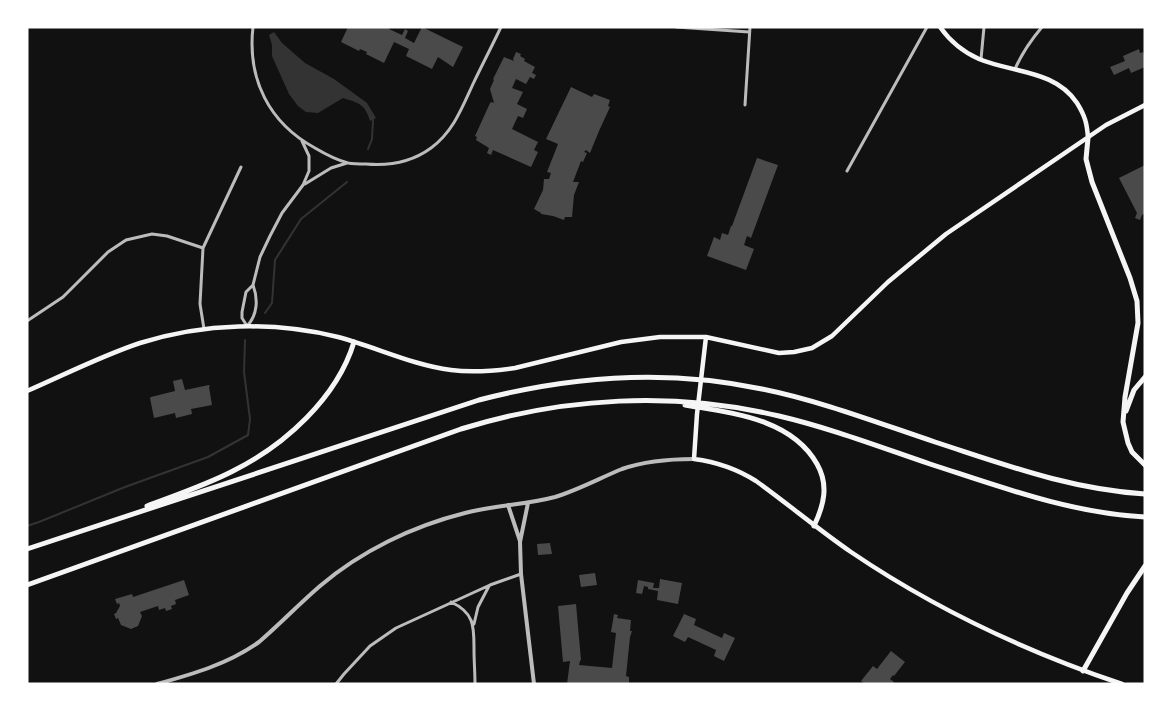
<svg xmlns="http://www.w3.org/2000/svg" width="1172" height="711" font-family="'IBM Plex Sans',sans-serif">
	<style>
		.water { fill: #333 }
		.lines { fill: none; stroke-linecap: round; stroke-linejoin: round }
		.stream { stroke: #333; stroke-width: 2 }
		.building { fill: #4a4a4a }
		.minor { stroke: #bcbcbc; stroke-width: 3 }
		.tertiary { stroke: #bcbcbc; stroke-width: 4 }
		.secondary { stroke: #f5f5f5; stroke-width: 4.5 }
		.motorway { stroke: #f5f5f5; stroke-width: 5 }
	</style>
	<rect width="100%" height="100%" fill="#111"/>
	<path class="water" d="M274,32L282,43L305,63L334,79L367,103L376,118L370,121C365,104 359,103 343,98L318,113L306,112L298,106L289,94L272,56V45L269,35Z"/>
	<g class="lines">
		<path class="stream" d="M368,149L372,139L373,120
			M265,313L272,303L275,260L301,219L347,182
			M27,526L39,522L125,487L208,457L248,435L250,419L244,372L245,340"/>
	</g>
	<path class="building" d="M348,27H390L389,29L402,35L405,29L408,31L405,38L414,43L422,27L463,47L453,67L438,57L432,69L406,56L409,49L394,42L384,63L366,54L367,52L360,49L359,51L341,42Z
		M1139,49L1140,53L1143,52L1145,57V67L1131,73L1129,68L1114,75L1110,67L1125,61L1123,56Z
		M516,52L521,54L520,56L525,59L524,61L535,67L532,73L536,75L534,79L530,77L526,84L516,79L512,88L523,92L517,104L527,109L523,118L518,116L512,129L538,142L534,150L538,152L531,167L493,150L491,155L487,153L489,148L476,140L477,137L475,136L490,103L492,102L494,103L490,89L494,80L493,79L504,57L514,61L513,59Z
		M571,87L592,97L594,94L610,100L608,106L610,107L599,131L590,153L586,150L584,152L587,153L583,162L581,161L573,182H579L574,195L572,217H565L564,220L553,216L541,214V213L534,209L543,190L544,179H549L551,173L547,172L558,144L546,139Z
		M757,158L778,165L751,238L747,236L744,245L754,249L746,270L707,256L714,237L720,240L722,233L728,235L731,226H732Z
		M1145,165V213L1142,215L1140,220L1135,218L1137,213L1119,178Z
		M182,379L185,390L209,385L210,387H209L212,405L191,409L192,414L176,418L175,413L154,418L150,398L151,397L175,391L173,381Z
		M550,543L552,554L538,555L537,544Z
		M595,573L597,585L581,587L579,575Z
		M660,579L682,583L678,604L657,600L658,591L648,589V587L644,586L642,594L636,593L638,580L654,583L653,588H659Z
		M184,580L189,595L175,600L176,604L171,606L172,609L166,611L165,608L159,610L158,606L140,612L142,616L138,626L131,629L121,625L118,618L116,619L114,614L116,613L120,606L119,603L117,604L115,599L132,594L133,597Z
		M576,604L581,660L580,661L579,665L612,668L616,633L611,632L614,614L618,615L617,618L631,620L630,631H632L630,637L626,676L629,677V684H567L570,661L563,662L558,606Z
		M684,614L696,619L694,625L722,638L724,633L735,638L724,661L714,656L716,650L688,637L685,642L673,636Z
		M891,651L905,662L894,676L893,675L890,679L894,682L893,684H865L861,681L873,666L877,669Z"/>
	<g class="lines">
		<path class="minor" d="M253,27C247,79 269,123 315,148C325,154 337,160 348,163C354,164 361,164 366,164C389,166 412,162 431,148C453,132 462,108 473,84C482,65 492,46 501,27
			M676,27L749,32
			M981,59L984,27
			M1015,69C1022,53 1031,40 1042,27
			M745,105L750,27
			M847,171L927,27
			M305,184L331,168L347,163
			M253,285C258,298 258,315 247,326L242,318V312L246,292L253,285L260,257L270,236L282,213L303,185L309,171V156L302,141
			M27,321L63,297L108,252L126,240L152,234L167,236L203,248
			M204,329L200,304L203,248L241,167
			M451,602C475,613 474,627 474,650C474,661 475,673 475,684
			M474,624L478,607L489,586
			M336,684L344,674L370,646L396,628L490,585L521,574"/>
		<path class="tertiary" d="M528,503L520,542L521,574L534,684
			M508,505L520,541
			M157,684C193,674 228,664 259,642C280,624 299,604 320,586C361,551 413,526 465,513C495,505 525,505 555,497C578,490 600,478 622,469C645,461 670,459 694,459"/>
		<path class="secondary" d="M940,27C950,41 963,52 979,59C1013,73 1055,70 1077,103C1085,116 1087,123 1088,138
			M706,337L697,414L694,459C717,462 737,469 756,481C788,504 819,530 851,552C935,609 1027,652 1122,684
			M27,391C64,375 101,356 140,343C204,323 273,321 338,337C376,347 412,365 451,370C473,373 494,371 515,368L621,342L660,337H706L779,353L794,352L812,348L832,336L888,282L946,234L1106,125L1145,105"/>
		<path class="motorway" d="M1088,138L1086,159L1092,182L1130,278L1137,301L1138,323L1125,397L1123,422L1128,443L1132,452L1145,465
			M685,405C731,413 791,418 817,464C829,485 824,505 814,526
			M1126,411L1134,390L1145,377
			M147,506C176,495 206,485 233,471C285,445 337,398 354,342
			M27,549L479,400C571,376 668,369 762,389C821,401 878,423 935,442C1006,465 1069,489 1145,494
			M27,585L461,429C564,397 674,391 779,416C830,428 880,447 930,464C1001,487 1070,513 1145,517
			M1083,671L1127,593L1145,566"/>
	</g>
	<rect width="1172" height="711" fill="none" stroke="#ffffff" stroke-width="57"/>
</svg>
